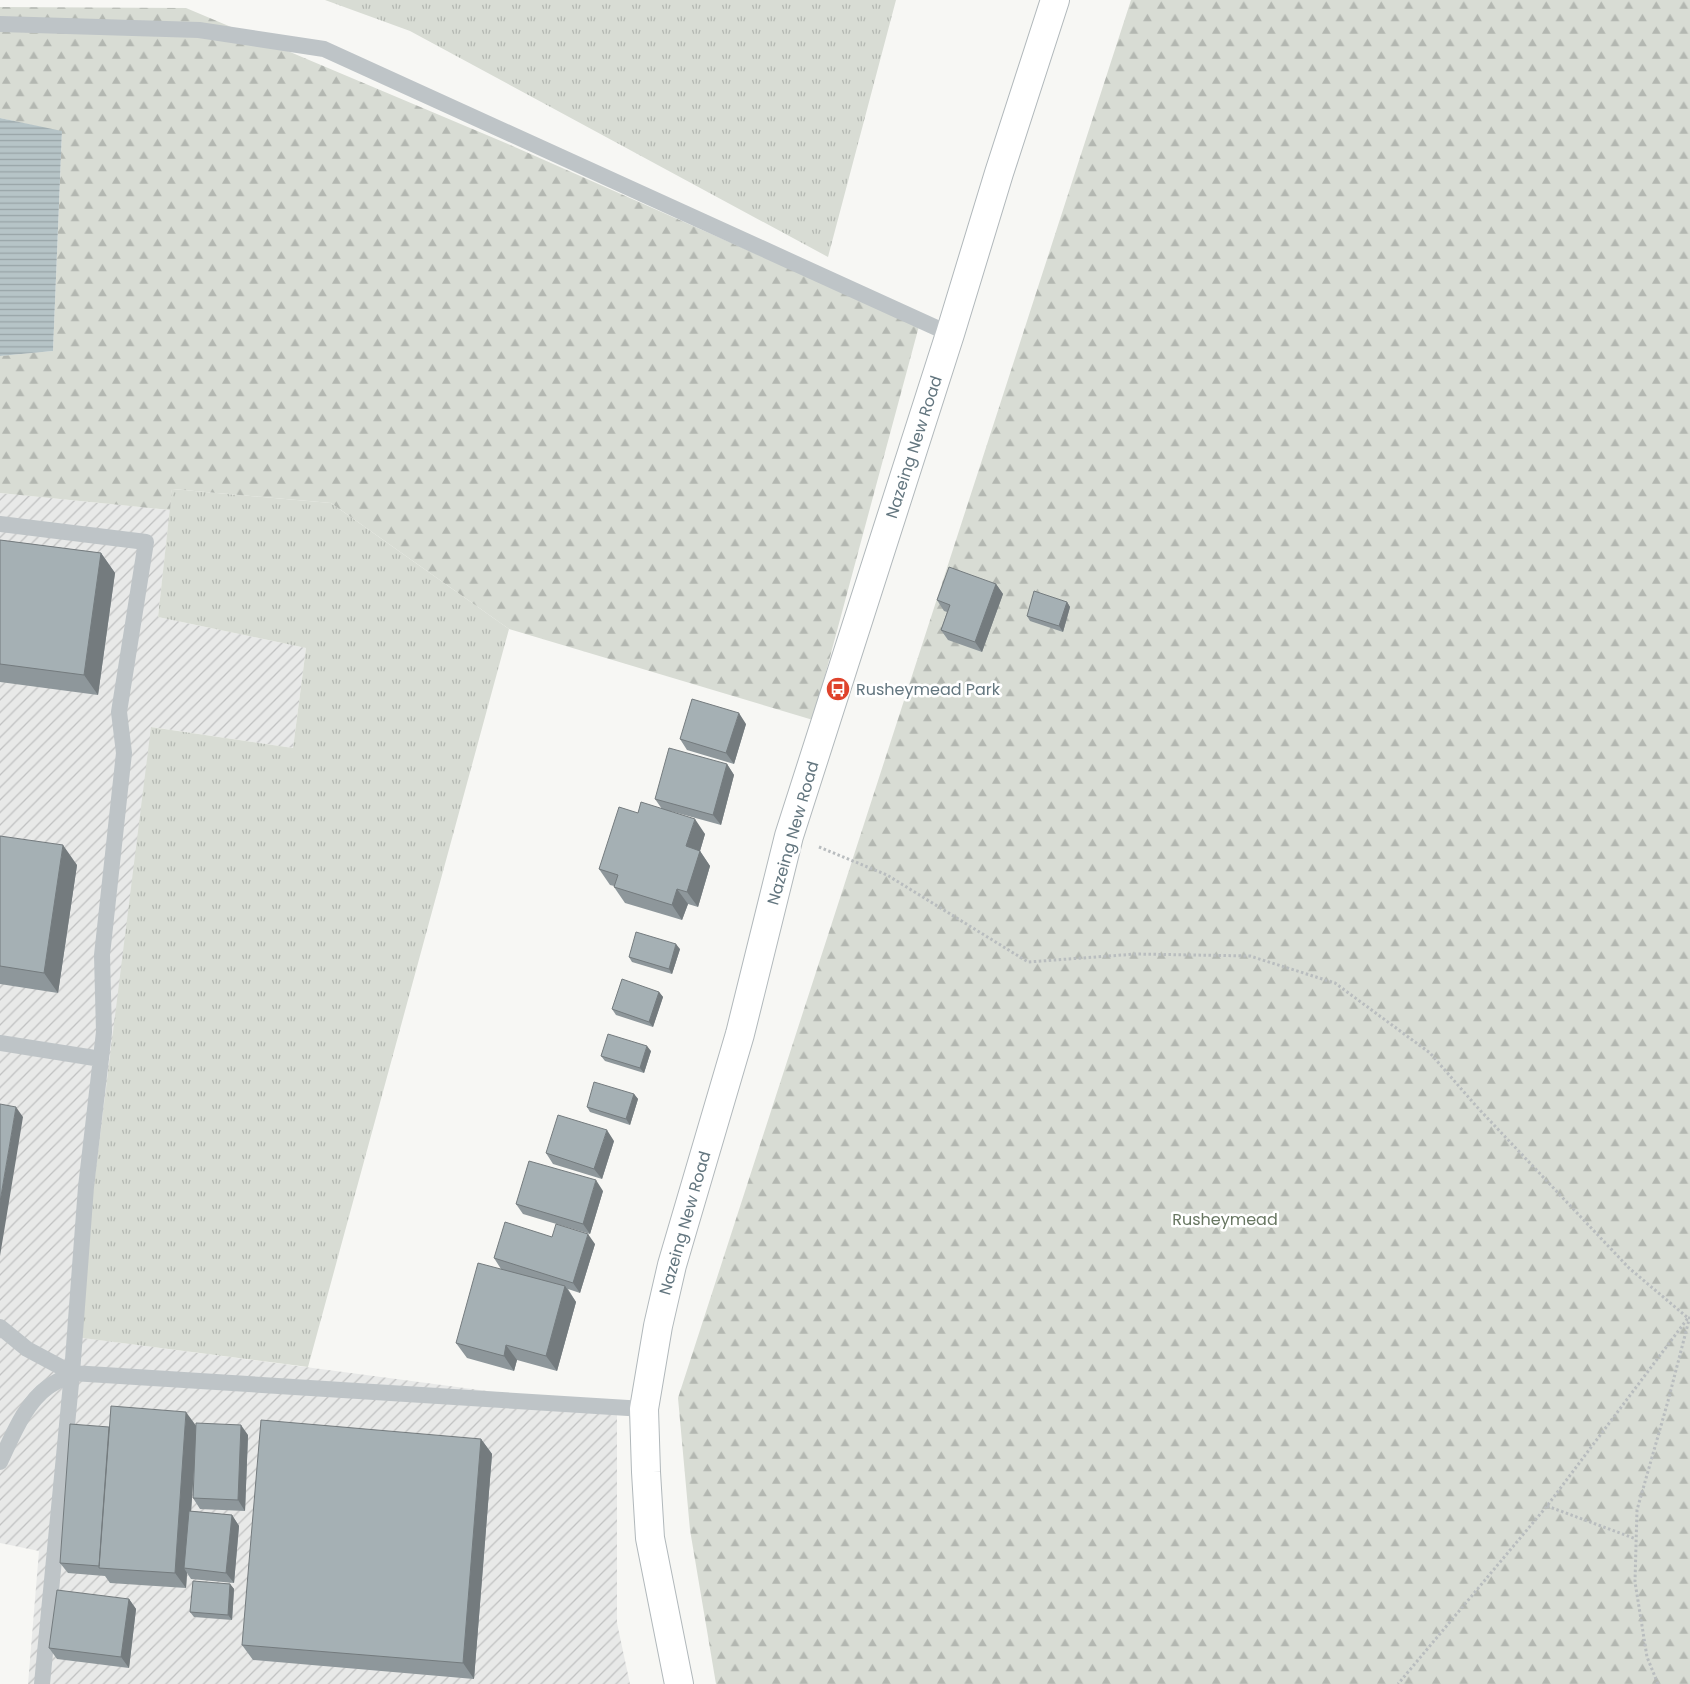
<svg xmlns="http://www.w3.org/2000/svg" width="1690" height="1684" font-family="Poppins,sans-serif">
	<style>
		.industrial { fill: url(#industrial-furrows) }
		.grass { fill: url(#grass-tufts) }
		.forest { fill: url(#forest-firs) }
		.water { fill: url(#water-rules) }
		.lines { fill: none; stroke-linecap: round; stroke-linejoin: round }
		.secondary-casing { stroke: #b1b8bb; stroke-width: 30 }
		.path { stroke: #b9bdbf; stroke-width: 3; stroke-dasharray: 2.5 2.5; stroke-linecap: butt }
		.lane { stroke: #bec4c7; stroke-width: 16 }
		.secondary { stroke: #fff; stroke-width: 28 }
		.wall { fill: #8e979b }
		.shaded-wall { fill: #747b7e }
		.building { fill: #a5b0b4; stroke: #747b7e }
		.labels { text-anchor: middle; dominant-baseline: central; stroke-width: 5; stroke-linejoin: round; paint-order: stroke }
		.street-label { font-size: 16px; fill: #63767f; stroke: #fff }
		.poi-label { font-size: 16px; fill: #63767f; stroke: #fff; text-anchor: start }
		.park-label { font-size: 16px; fill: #687762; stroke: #fff }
	</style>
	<defs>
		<pattern id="industrial-furrows" width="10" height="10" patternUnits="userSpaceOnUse" patternTransform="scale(1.25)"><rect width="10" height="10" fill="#e8e9e8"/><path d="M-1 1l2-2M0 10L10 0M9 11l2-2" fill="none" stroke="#c0c1c1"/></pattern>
		<pattern id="grass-tufts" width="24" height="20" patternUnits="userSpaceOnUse" patternTransform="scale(1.25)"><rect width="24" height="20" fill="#d8dcd4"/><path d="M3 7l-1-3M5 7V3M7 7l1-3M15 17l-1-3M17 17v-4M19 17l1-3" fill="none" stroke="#b3b7b1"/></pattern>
		<pattern id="forest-firs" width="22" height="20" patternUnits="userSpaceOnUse" patternTransform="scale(1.25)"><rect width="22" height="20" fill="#d8dcd4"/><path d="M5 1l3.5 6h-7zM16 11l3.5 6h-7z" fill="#b3b7b1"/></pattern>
		<pattern id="water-rules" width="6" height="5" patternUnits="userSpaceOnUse" patternTransform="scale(1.25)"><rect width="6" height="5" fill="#b6c4c7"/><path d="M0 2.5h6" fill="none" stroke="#98a4a7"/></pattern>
	</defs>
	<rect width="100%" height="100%" fill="#f7f7f4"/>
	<path class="industrial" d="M0,493L170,510L158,617L306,648L293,748L152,727L76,1337L617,1408V1623L630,1684H28L39,1551L0,1543Z"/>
	<path class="grass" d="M325,0H896L828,257L410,31Z
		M172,489L331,503L509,629L308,1367L75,1337L151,727L293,748L306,648L158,617Z"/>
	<path class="forest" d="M1131,0H1690V1684H716L690,1530L678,1398Z
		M0,7L186,8L508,144L919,326L813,720L509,629L331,503L172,489L170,510L0,493V356L53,351L62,132L0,118Z"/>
	<path class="water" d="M0,118L62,131L53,351L0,356Z"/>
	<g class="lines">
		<g class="secondary-casing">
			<path id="secondary" d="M679,1684L650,1538L646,1472L644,1409L658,1326L672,1265L740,1034L789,836L950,334L999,173L1055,0"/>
		</g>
		<path class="path" d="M819,847L887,875L1028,962L1136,954L1250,956L1335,983L1430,1053L1477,1107L1629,1268L1688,1318L1547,1506L1398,1684
			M1547,1506L1636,1539
			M1658,1684L1647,1657L1635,1582L1637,1510L1668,1401L1690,1316"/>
		<path class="lane" d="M0,24L199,30L324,49L950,334
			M0,524L146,542L119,712L124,753L102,955L104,1032L86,1187L72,1373
			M0,1043L101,1059
			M0,1327L27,1349L72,1373
			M0,1462C12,1437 25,1403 48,1387C55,1382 64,1378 72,1373
			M42,1684L72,1373L644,1409"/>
		<use href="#secondary" class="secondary"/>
	</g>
	<path class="wall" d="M0,540L101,553L115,573L98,695L0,682Z
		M996,584L1003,594L982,652L948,640L941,630L947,612L944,611L937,600Z
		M1067,602L1070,607L1063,632L1030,621L1027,616Z
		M746,724L734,764L687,750L680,739Z
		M727,764L734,775L721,825L670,811L705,834L700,851L710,866L698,907L688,904L682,920L625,903L614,887V886L610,885L599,869L638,813L662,809L655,799Z
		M0,836L77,865L58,993L0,984Z
		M680,949L672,974L632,962L629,957Z
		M659,992L663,997L653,1027L616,1015L612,1009Z
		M651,1051L644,1073L605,1061L601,1056Z
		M634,1094L638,1099L630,1125L590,1112L587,1107Z
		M614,1141L602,1179L553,1164L546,1153Z
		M603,1191L590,1234L523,1214L516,1204Z
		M552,1237L595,1244L580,1293L568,1289L576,1302L557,1371L517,1360L514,1371L467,1358L456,1343L501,1269L494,1258Z
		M196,1426L248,1435L245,1511L200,1509L193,1498L194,1467L191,1511L232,1515L239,1526L234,1583L191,1579L187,1573L186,1588L110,1583L105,1576L68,1573L60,1563L109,1427Z
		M481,1439L492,1454L474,1679L253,1660L242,1645Z
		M230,1584L234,1589L232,1620L194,1617L190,1612Z
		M129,1599L136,1609L129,1668L57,1659L49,1648Z"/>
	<path class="shaded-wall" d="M101,553L115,573L98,695L84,675Z
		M996,584L1003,594L982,652L975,642Z
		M1067,602L1070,607L1063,632L1059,626Z
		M739,713L746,724L734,764L726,753Z
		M727,764L734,775L721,825L713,815Z
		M695,819L705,834L700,851L710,866L698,907L687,892L686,846Z
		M63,845L77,865L58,993L44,973Z
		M677,889L688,904L682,920L672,905Z
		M676,944L680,949L672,974L669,969Z
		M659,992L663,997L653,1027L649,1022Z
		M647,1046L651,1051L644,1073L640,1068Z
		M634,1094L638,1099L630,1125L626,1119Z
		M16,1107L23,1117L0,1256V1202Z
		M607,1130L614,1141L602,1179L594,1169Z
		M596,1180L603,1191L590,1234L583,1224Z
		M588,1234L595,1244L580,1293L573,1283Z
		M565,1286L576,1302L557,1371L546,1356Z
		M506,1345L517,1360L514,1371L504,1356Z
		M186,1412L197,1427L187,1569L184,1568L187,1573L186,1588L175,1573Z
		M241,1425L248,1435L245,1511L238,1500Z
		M481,1439L492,1454L474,1679L463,1663Z
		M232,1515L239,1526L234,1583L226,1573Z
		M230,1584L234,1589L232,1620L228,1615Z
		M129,1599L136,1609L129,1668L121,1657Z"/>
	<path class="building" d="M0,540L101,553L84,675L0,664Z
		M949,567L996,584L975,642L941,630L950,605L937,600Z
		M1034,591L1067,602L1059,626L1027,616Z
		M692,699L739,713L726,753L680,739Z
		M669,748L727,764L713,815L655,799Z
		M641,802L695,819L686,846L700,851L687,892L677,889L672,905L614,887L618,875L599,869L619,807L638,813Z
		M0,836L63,845L44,973L0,966Z
		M636,932L676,944L669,969L629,957Z
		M622,979L659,992L649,1022L612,1009Z
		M608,1034L647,1046L640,1068L601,1056Z
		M594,1082L634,1094L626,1119L587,1107Z
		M0,1104L16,1107L0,1202Z
		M558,1115L607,1130L594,1169L546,1153Z
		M529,1161L596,1180L583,1224L516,1204Z
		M505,1222L552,1237L556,1224L588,1234L573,1283L494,1258Z
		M478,1263L565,1286L546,1356L506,1345L504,1356L456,1343Z
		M111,1406L186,1412L175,1573L99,1568Z
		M261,1420L481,1439L463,1663L242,1645Z
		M196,1423L241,1425L238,1500L193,1498Z
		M70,1424L109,1427L99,1566L60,1563Z
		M189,1511L232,1515L226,1573L184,1568Z
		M193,1581L230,1584L228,1615L190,1612Z
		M57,1590L129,1599L121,1657L49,1648Z"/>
	<defs>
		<g id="bus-disc" transform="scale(1.25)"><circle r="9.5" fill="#df432c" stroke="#fff"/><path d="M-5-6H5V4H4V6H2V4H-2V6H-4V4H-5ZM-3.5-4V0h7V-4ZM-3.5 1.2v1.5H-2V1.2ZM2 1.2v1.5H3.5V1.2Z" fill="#fff"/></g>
	</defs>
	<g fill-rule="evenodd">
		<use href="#bus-disc" x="838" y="689"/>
	</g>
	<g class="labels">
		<g class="street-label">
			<text transform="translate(914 447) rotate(-72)">Nazeing New Road</text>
			<text transform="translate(793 833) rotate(-74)">Nazeing New Road</text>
			<text transform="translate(685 1223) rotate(-74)">Nazeing New Road</text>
		</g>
		<g class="poi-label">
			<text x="856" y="689">Rusheymead Park</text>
		</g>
		<g class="park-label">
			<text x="1225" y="1219">Rusheymead</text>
		</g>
	</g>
</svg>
